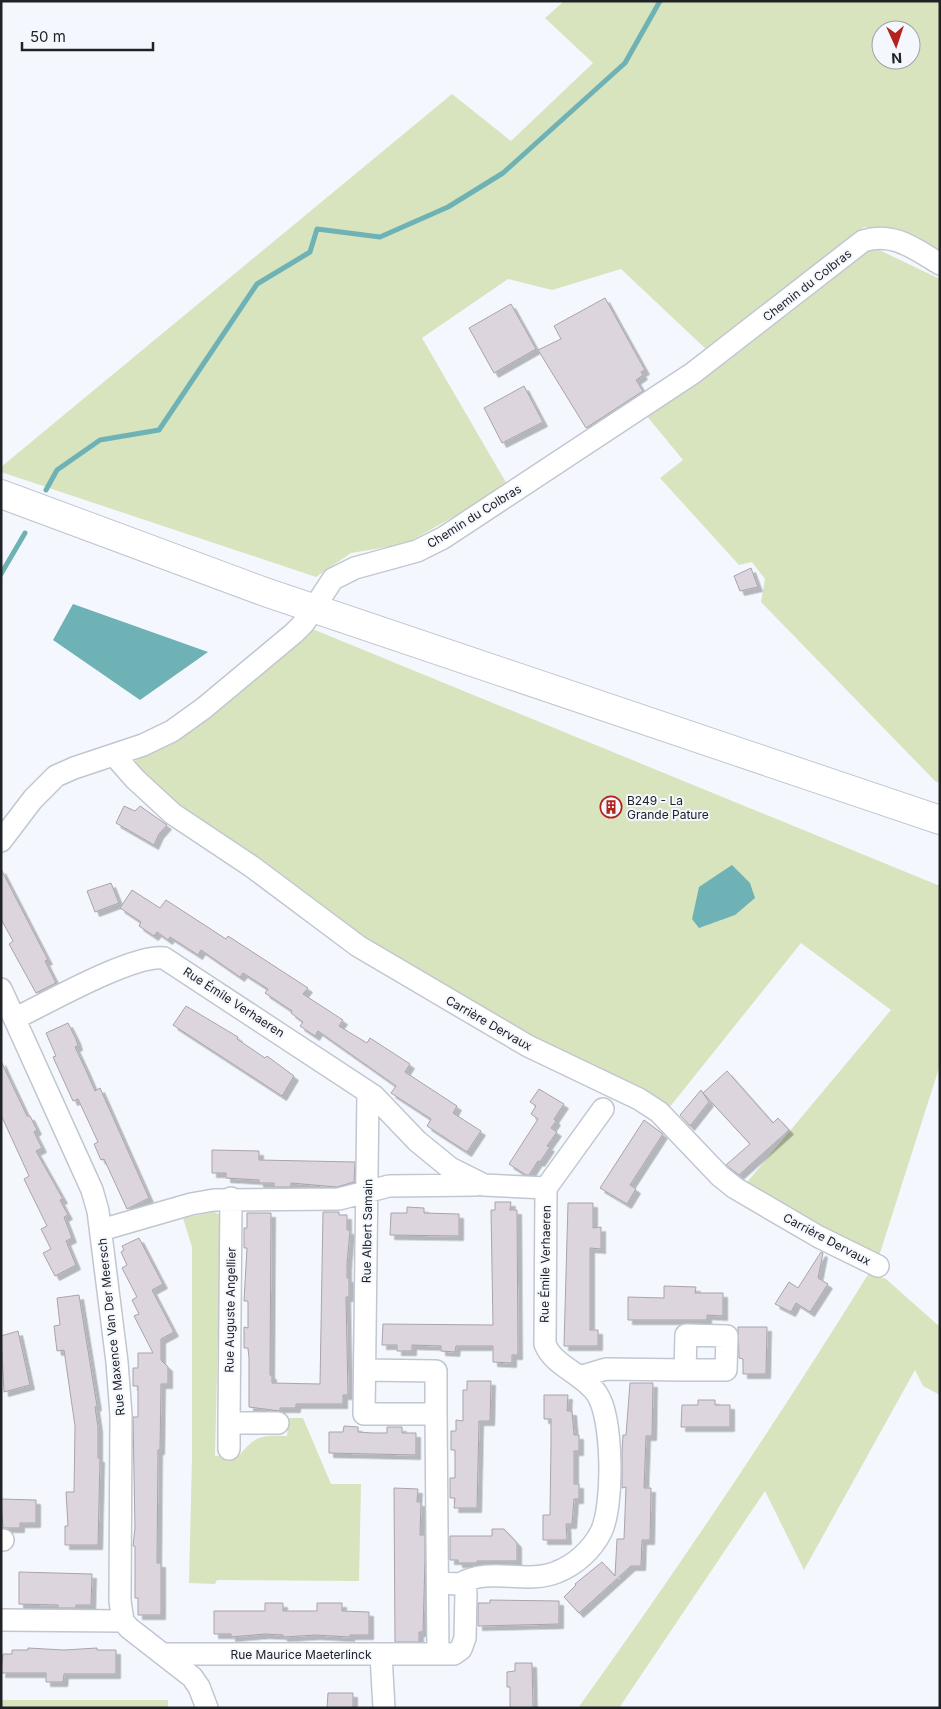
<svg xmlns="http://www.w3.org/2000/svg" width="941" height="1709" font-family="Inter,sans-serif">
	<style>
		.green { fill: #d8e4bd; fill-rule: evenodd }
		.water { fill: #6eb2b5 }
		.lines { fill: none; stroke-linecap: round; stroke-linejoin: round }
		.stream { stroke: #6eb2b5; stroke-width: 5 }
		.building { fill: #dcd5de; stroke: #aaa3ac; filter: url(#shadow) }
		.street-casing { stroke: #c1c7d0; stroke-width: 24 }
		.secondary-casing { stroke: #c1c7d0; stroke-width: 30 }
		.street { stroke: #fff; stroke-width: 21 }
		.secondary { stroke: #fff; stroke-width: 28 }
		.labels { text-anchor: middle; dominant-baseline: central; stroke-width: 4; stroke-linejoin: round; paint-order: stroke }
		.street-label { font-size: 12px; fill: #202326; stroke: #f4f8fe }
		.poi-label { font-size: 12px; fill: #202326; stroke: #f4f8fe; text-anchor: start }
	</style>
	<defs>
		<filter id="shadow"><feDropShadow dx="4.5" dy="4.5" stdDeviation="0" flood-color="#0004"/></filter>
	</defs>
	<rect width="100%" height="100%" fill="#f4f8fe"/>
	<path class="green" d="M564,1H940V255L892,231L864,227L707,350L621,269L552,290L508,279L422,338L508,486L405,544L351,553L316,577L1,472V467L452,94L511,141L593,63L545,18ZM881,30H911V60H881Z
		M877,249L940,279V783L935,781L761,602L765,579L752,562L739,565L660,478L683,460L646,415L852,258Z
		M310,628L940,886V1065L879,1256L743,1187L891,1010L801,943L669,1108L556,1052L334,921L192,819L131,763L177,740Z
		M214,1212L221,1215L215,1456H239C255,1435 262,1435 287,1436L289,1418H303L331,1484H361L359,1581L217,1580L215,1584L189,1583L192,1457V1247L183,1218Z
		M869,1273L886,1279L940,1327V1395L923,1386L915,1370L804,1570L765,1491L619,1708H578C680,1566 777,1421 869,1273Z
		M1,1700H168V1708H1Z"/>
	<path class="water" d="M73,604L208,652L140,700L53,640Z
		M732,865L750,883L755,898L735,915L699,928L692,919L699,887Z"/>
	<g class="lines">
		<path class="stream" d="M46,490L57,470L100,440L159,430L257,284L310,252L317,229L380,237L448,207L503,173L625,63L660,1
			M1,574L25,533"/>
	</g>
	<path class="building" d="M605,298L645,370L641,372L643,375L636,380L643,391L586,428L538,350L561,339L554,326Z
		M511,304L536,349L494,373L469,328Z
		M524,386L543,422L502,443L484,408Z
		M751,568L758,587L740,591L734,576Z
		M124,806L135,811L140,806L167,825L159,834L154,845L116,823Z
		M1,869L48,960L45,961L56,983L36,993L9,944L13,941L1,919Z
		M111,883L119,903L95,912L87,891Z
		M132,890L160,908L166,900L226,939L228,936L308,988L303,994L343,1020L339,1026L367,1043L370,1038L410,1064L405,1072L457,1106L453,1113L481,1131L467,1152L427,1126L431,1119L391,1093L396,1086L318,1031L315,1036L300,1026L303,1022L291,1013L292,1011L265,993L268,989L243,973L240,977L201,950L198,955L170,937L168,940L157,932L154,936L139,926L141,922L120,908Z
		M186,1006L238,1037L237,1039L265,1058L267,1056L294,1076L282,1096L173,1025Z
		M68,1023L76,1039L78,1046L75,1047L85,1068L95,1091L100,1088L149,1198L127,1209L104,1159L101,1160L94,1144L98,1142L78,1099L73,1101L53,1057L56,1056L46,1033Z
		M1,1061L27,1116H30L37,1130L34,1132L42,1148L36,1151L63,1199L60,1200L68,1215L64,1217L72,1238L66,1241L76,1265L55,1276L43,1253L51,1249L41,1229L47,1226L24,1179L29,1176L1,1115Z
		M727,1071L773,1123L778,1118L789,1130L739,1175L726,1165L750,1144L703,1093Z
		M539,1089L564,1104L554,1119L556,1121L551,1128L557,1132L547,1146L550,1147L540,1162L538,1161L529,1175H526L509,1164L538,1119L531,1114L536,1106L530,1102Z
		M701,1090L709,1102L690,1126L680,1115Z
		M644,1120L663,1134L630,1185L636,1189L627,1204L600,1188Z
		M212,1150L259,1151V1160L355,1162L354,1182L337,1187L291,1183V1187H274V1183H259V1180L226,1178V1173H212Z
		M495,1202H511L510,1210H517L518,1355H512V1363L493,1362V1346H456L455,1352L441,1351V1346L412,1345V1351H397V1345H382L383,1324L493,1325L491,1210H495Z
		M568,1203H593V1228L601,1227V1249L590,1248V1330H598V1346H564Z
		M407,1207L424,1208V1213L459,1214V1236L390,1235L391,1213H407Z
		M339,1212V1215H347V1230H350L347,1264V1278H349V1297H346L348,1395H343V1404H296V1408H280V1411L249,1407V1358L248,1348H244V1327L248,1328V1301H244L247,1248H244V1228H247V1213H271L270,1375H272V1383L320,1384L323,1212Z
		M139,1238L163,1284L152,1290L174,1332L161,1339V1360L168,1367V1384H161L160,1450H158L157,1563H161V1615H138V1598H135V1546H133L135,1528L133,1417H138V1386H133V1368H138V1353H153L134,1316L139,1314L132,1300L137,1297L122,1268L127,1265L121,1252L124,1250L122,1246Z
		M821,1252L823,1253L818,1278L828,1284L810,1312L796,1303L791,1312L775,1304L789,1282L798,1288Z
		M664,1286L696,1287L695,1293H723V1316L707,1315V1320H628V1297L664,1298Z
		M79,1295L97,1406L95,1407L98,1427V1458H100L98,1545H65V1526H68L66,1492H74L75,1426L64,1350L57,1351L54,1326L60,1325L57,1298Z
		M738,1327H767L766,1374H743V1359L739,1358Z
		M18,1331L30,1385L4,1392L1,1336Z
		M467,1381H491L490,1421H479L477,1508H454L455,1498H450V1478H455V1450H451V1431H456V1420L463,1421V1390H467Z
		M630,1383H653L652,1436H646L644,1488H651L650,1540H642L641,1566H631L579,1613L564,1597L576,1585L575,1584L602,1562L615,1576L617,1539H624L626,1487L622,1488V1452L623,1435H626Z
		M544,1395H568L567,1411H572L574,1435H579V1451H574V1484H579V1499H574L572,1524H566L567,1540H543V1515H550L551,1443V1419H544Z
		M698,1400H715V1405H730V1427H681L682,1405H698Z
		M344,1426L358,1427V1432L373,1433H387V1427H402V1433H416V1455L329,1453V1432H343Z
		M394,1488L418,1489L417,1502H421L420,1535H425V1559L423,1632H419V1642H395Z
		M1,1499L36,1500V1523H20V1528H3Z
		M492,1529H504L517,1543V1561H477V1563H458V1560H450V1536H492Z
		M19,1572L92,1574L91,1605H76V1608H58V1605L19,1604Z
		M490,1600L559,1601V1624L478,1626V1603H490Z
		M265,1603H283V1611H317V1603H342V1611L369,1612V1635H350V1637L316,1635L283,1637V1635L265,1634L231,1637V1634H214V1611H265Z
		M28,1648L64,1650L97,1648V1650H116V1674H64L63,1682H46V1673H1L3,1654H12V1650H28Z
		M515,1663H532L533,1708H510V1687H507V1672L515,1671Z
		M328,1693H353V1708H327Z"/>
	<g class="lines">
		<g class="street-casing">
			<path id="street" d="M114,755L135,779L173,814L251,866L358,946L528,1046L639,1099L659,1112L720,1176L735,1188L819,1237L878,1266
				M1,841L33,799L56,776L74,768L143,745L172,731L204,708L294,633L304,623L333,579L355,568L417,551L443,538L693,373L863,241C893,231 915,249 940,264
				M1,989L92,1190L98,1211L117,1362L121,1415L120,1601L123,1621L129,1628L192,1677L199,1687L207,1708
				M16,1018C47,1003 133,954 164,958L374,1096L417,1141L450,1168L484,1185L546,1188L545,1344C553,1366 584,1374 597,1394C613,1418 614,1506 601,1532C592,1550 575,1565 557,1572C526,1585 489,1566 460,1584
				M546,1188L603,1109
				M101,1230L191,1204L214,1200L339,1199L389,1186L476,1185
				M686,1335L727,1336L726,1370H685Z
				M365,1370L436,1371V1414H364C365,1306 367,1199 368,1092
				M579,1377L606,1369L685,1370
				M436,1414L438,1654H454L461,1649L465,1638L466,1592L460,1584L438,1583
				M229,1423L231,1198
				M229,1449V1423H278
				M1,1540H3
				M1,1620L123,1621
				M164,1654H438
				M381,1655L384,1708"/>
		</g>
		<g class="secondary-casing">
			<path id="secondary" d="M1,494L265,592L940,820"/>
		</g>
		<use href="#street" class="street"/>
		<use href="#secondary" class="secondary"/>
	</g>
	<defs>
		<g id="building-ring" transform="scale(1.125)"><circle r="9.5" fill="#f4f8fe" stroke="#b3241f" stroke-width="1.5"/><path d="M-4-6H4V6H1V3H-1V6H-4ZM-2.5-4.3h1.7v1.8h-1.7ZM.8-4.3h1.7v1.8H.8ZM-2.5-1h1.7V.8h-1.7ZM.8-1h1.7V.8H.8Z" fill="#b3241f"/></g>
	</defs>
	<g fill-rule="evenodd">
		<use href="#building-ring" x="611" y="807"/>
	</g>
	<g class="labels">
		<g class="street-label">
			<text transform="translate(807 285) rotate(-38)">Chemin du Colbras</text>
			<text transform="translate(474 516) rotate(-32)">Chemin du Colbras</text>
			<text transform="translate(234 1002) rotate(33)">Rue Émile Verhaeren</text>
			<text transform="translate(489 1023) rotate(30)">Carrière Dervaux</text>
			<text transform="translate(367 1231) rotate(-89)">Rue Albert Samain</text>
			<text transform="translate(827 1239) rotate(28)">Carrière Dervaux</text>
			<text transform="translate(545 1264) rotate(-89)">Rue Émile Verhaeren</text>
			<text transform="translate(230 1310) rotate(-89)">Rue Auguste Angellier</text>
			<text transform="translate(111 1327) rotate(-96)">Rue Maxence Van Der Meersch</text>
			<text x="301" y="1654">Rue Maurice Maeterlinck</text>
		</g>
		<g class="poi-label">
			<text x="627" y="800">B249 - La<tspan x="627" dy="14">Grande Pature</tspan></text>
		</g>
	</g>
	<rect width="941" height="1709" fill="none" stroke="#202326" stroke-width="5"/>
	<g transform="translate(896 45) rotate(177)"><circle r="24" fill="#f4f8fe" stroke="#9fa3a8"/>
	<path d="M0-4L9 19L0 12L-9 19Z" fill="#b3241f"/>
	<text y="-8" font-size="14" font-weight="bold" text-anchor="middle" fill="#202326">N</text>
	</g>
	<path d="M22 42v8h131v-8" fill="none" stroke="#202326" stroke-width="2.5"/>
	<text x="30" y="42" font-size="15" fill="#202326" stroke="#f4f8fe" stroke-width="4" paint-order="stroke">50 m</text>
</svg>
